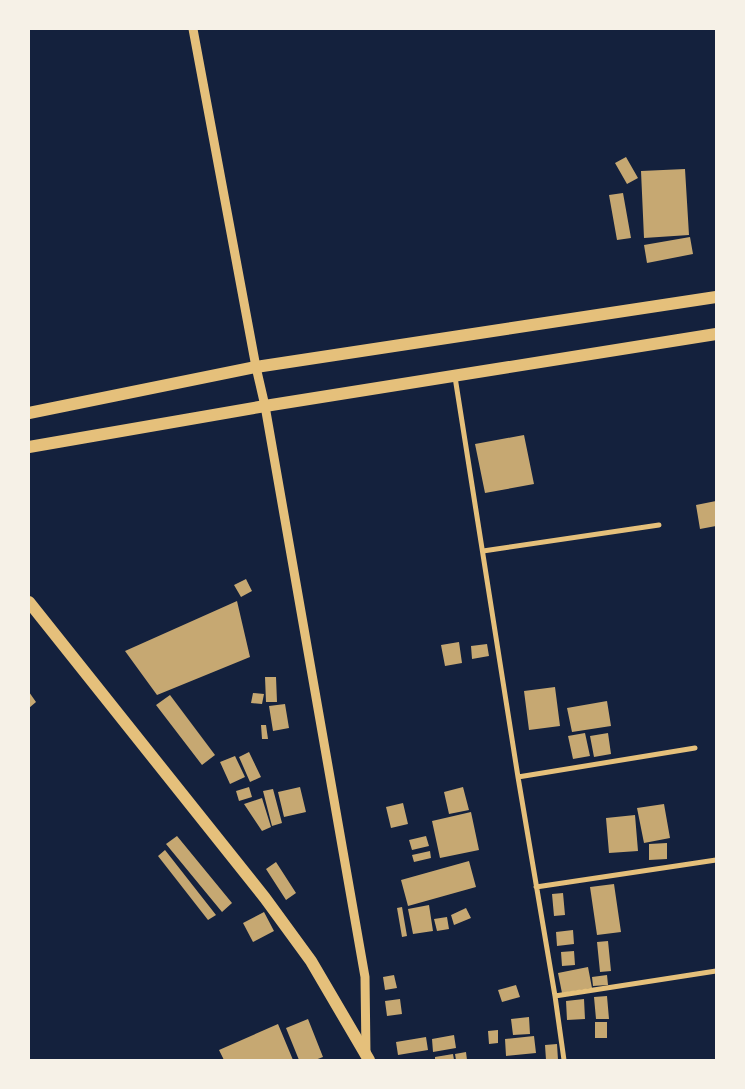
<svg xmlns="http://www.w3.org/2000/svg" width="745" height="1089" font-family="Barlow,sans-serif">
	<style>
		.building { fill: #c6a872 }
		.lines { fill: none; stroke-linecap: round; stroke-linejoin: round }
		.minor { stroke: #e5c07b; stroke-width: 5 }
		.tertiary { stroke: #e5c07b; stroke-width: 9 }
		.primary { stroke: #e5c07b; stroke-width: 12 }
	</style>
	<rect width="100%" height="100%" fill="#14213d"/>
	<path class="building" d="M626,157L638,178L627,184L615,163Z
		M685,169L689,235L644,238L641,171Z
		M623,193L631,238L617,240L609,195Z
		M690,237L693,254L647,263L644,245Z
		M524,435L534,484L485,493L475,444Z
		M716,501V526L700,529L696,505Z
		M246,579L252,591L241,597L234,585Z
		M237,601L250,657L157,695L125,651Z
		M459,642L462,663L445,666L441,645Z
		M487,644L489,656L472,659L471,646Z
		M265,677H276L277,702H266Z
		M555,687L560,726L529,730L524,691Z
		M29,692L36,702L29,708Z
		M253,693L264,694L262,704L251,703Z
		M170,695L215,755L202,765L156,705Z
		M607,701L611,726L572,732L567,708Z
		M285,704L289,728L273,731L269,706Z
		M261,725H266L268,739H262Z
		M585,733L590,756L573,759L568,736Z
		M608,733L611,754L594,757L590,736Z
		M249,752L261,777L250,782L239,757Z
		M235,756L245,777L230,784L220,762Z
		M249,787L252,797L239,801L236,791Z
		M300,787L306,812L284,817L278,792Z
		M463,787L469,810L449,814L444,792Z
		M273,789L282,823L272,826L263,791Z
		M262,798L271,827L262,831L244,804Z
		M403,803L408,824L391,828L386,807Z
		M664,804L670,838L644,843L637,808Z
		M471,812L479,850L440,858L432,821Z
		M635,815L638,851L609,853L606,818Z
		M177,836L232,903L222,912L166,844Z
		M426,836L429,846L412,850L409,840Z
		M667,843V859L649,860V844Z
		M165,850L216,915L208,920L158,856Z
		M430,851L431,858L414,862L412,855Z
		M469,861L476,887L408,906L401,880Z
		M276,862L296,893L286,900L266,869Z
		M614,884L621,932L597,935L590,887Z
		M563,893L565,915L554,916L552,894Z
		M429,905L433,931L413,934L408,909Z
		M402,907L407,936L402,937L397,908Z
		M466,908L471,918L454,925L451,915Z
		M264,912L274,931L253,942L243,923Z
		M447,917L449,929L437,931L434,919Z
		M573,930L574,944L557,946L556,932Z
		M608,941L611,971L600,972L597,942Z
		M574,951L575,965L562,966L561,952Z
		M588,967L592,988L562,993L558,973Z
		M394,975L397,988L385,990L383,977Z
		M607,975L608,985L593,986L592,977Z
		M516,985L520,997L502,1002L498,990Z
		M607,996L609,1019H596L594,997Z
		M400,999L402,1014L387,1016L385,1001Z
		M584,999L585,1019L567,1020L566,1001Z
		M529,1017L530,1034L513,1035L511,1019Z
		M308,1019L323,1057L315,1060H299L286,1028Z
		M595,1022H607V1038H595Z
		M278,1024L293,1060H224L219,1050Z
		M498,1030V1043L489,1044L488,1031Z
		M454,1035L456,1048L433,1052L432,1039Z
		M534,1036L536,1053L506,1056L505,1039Z
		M426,1037L428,1050L398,1055L396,1042Z
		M557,1044L558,1060H546L545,1045Z
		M466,1052L467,1060H456L455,1054Z
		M453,1054L454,1060H435V1057Z"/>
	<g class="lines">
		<path class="minor" d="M455,377L518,777L555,996L564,1060
			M483,551L659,525
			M518,777L695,748
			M536,887L716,860
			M555,996L716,971"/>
		<path class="tertiary" d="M193,29L256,367L265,406L365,977L366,1054"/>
		<path class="primary" d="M29,413L256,367L716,297
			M29,447L265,406L716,334
			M29,602L265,898L311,961L369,1060"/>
	</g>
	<rect width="745" height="1089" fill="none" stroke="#f6f1e7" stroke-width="60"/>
</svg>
